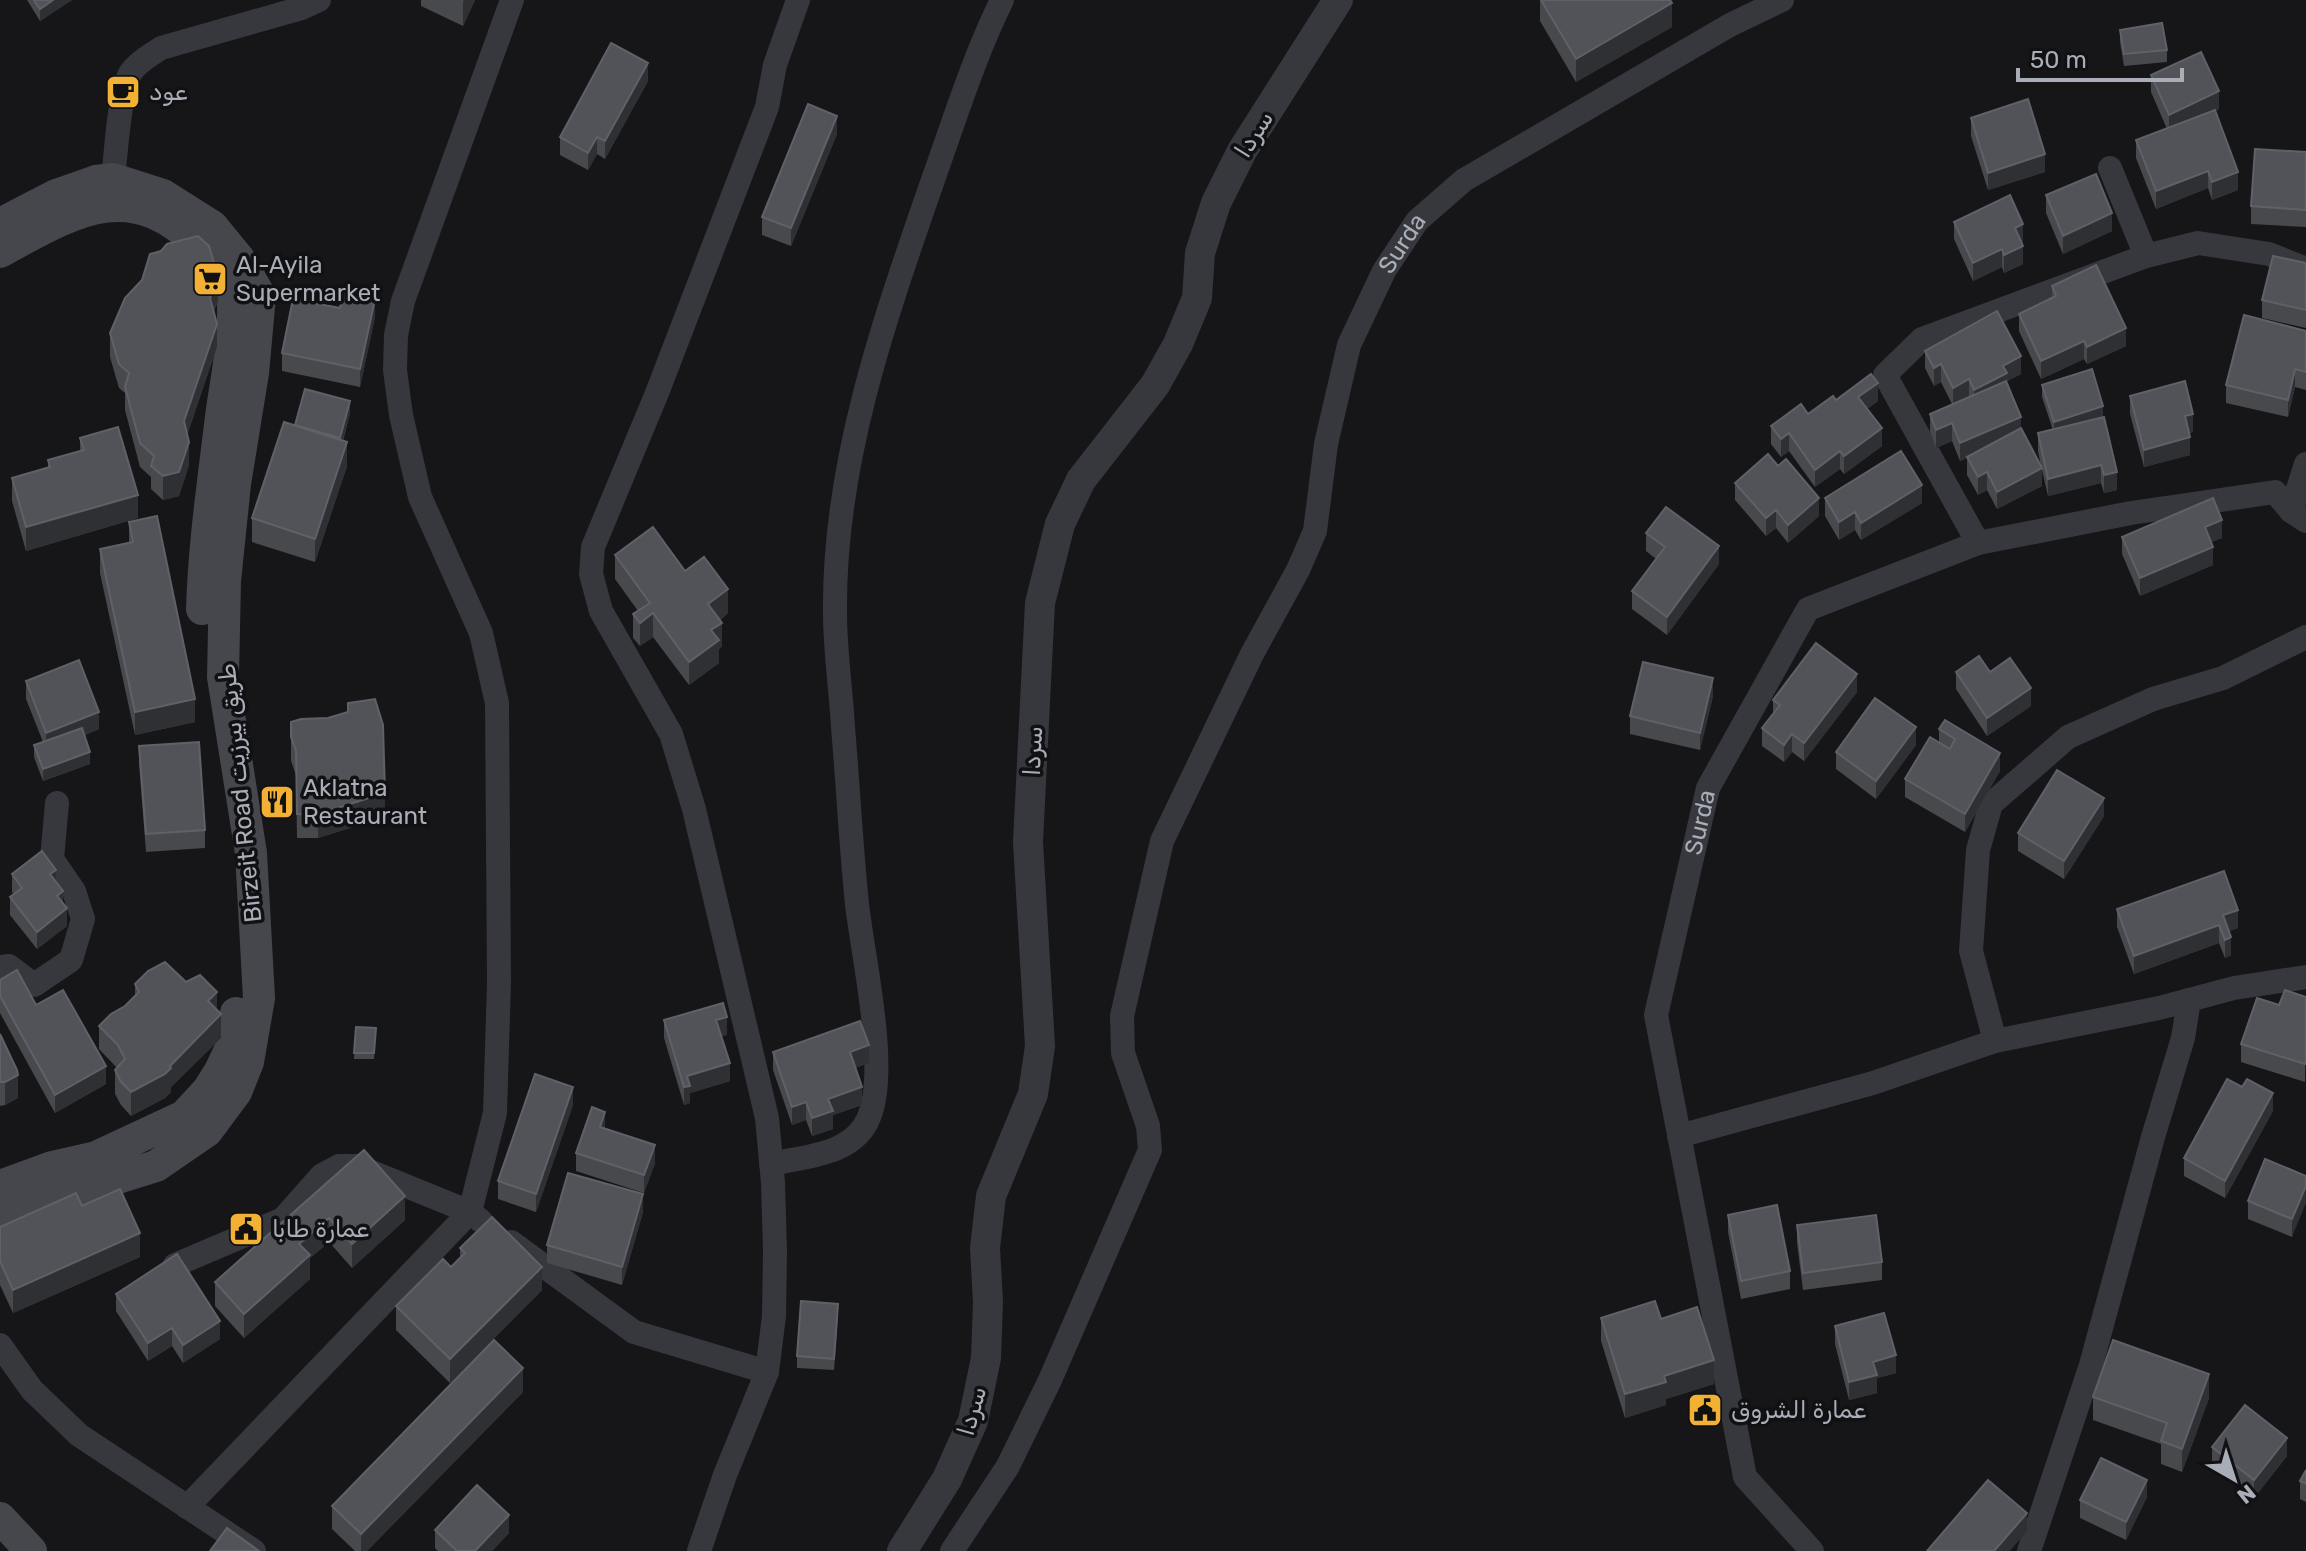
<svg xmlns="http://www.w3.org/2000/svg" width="2306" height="1551" font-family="Rubik,Cairo,sans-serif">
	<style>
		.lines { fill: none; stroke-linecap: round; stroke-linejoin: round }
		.minor { stroke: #37383d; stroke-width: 24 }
		.tertiary { stroke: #37383d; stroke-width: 30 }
		.secondary { stroke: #45474d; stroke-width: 32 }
		.wall { fill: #47494d }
		.shaded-wall { fill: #2f3033 }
		.building { fill: #525359; stroke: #5f6168; stroke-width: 2 }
		.labels { text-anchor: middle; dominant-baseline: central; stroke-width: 7; stroke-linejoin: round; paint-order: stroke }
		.poi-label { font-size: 24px; fill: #a8adb8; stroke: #111113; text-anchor: start }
		.street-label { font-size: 24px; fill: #a8adb8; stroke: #111113 }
	</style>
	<rect width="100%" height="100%" fill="#161618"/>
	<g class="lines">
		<g class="minor">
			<path d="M2110,168L2146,256"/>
			<path d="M113,179C116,155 119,90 131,72C139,61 151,55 161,48L302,8L319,0"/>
			<path d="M2291,511L2306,464"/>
			<path d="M1978,543L1885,375L1922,339L2146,256L2198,243L2269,254L2306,269"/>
			<path d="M0,967L9,966L34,985L71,960L83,919L74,891L52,859L57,803"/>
			<path d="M1995,1041L1971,951L1978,850L1991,804L2068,737L2153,699L2223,678L2306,637"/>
			<path d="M1679,1136L1873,1083L1995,1041L2159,1008L2234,988L2306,977"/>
			<path d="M771,1164C806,1156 854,1155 869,1117C889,1069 863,958 857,904C851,845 848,786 843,727C841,690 835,651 835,614C833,463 885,318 934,177C955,118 974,57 1002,0"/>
			<path d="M511,1242L634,1332L767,1372"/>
			<path d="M175,1265L283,1219L322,1175L339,1166H357L470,1212L481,1221"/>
			<path d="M0,1345L32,1390L79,1435L254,1551"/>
			<path d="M187,1507L470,1212L495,1113L499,982L497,703L481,633L420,497L401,415L395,370L396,335L403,301L512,0"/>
			<path d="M699,1551L725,1475L767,1372L774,1316L775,1251L773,1183L767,1118L694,809L671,734L601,611L591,574L593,547L657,393L767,107L775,65L798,0"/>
			<path id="s1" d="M952,1551L1008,1466L1050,1380L1150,1150L1148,1126L1123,1053L1122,1016L1162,841L1252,654L1298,570L1315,531L1326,444L1349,345L1384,271L1417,221L1464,180L1730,25L1782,0"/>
			<path id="s2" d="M1812,1551L1745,1477L1656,1015L1708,788L1808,609L1978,543L2131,513L2275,492L2291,511L2306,521"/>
			<path d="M2029,1551L2091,1365L2153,1137L2183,1038L2189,1000"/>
		</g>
		<path class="tertiary" d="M902,1551L947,1479L973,1421L986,1358L988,1302L985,1248L991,1196L1033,1094L1040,1046L1028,842L1040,603L1060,524L1081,480L1155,385L1178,344L1197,298L1200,253L1216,203L1242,151L1338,0"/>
		<path class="secondary" d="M0,224L56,195L96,181L113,179L163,195L212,226L239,259L260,296L253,373L235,484L225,581L223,677L251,853L259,998L248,1062L236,1092L207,1131L156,1166L0,1215
			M0,252C75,211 131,175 202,248C214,260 233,290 233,306C234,340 227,376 222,409C214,476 204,542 202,609
			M0,1186L52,1167L96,1157L184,1116L208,1090L220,1071L230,1050L236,1013
			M0,1518L31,1551"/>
	</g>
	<path class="wall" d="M27,0H72L40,21Z
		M421,0H475L463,26L421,6Z
		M1540,0H1670L1672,27L1576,82L1540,21Z
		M2120,30L2167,50V62L2124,66L2120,42Z
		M2151,75L2219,109L2215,111L2238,190L2212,200L2208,188L2156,209L2136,158V140L2167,129L2151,92Z
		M648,81L605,159L597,154L588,170L560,155V137Z
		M1971,118L2045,172L1988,190L1971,136Z
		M837,134L791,246L762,235V217Z
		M2306,152V227L2251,224V206Z
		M2046,195L2112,231L2063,254L2046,213Z
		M1954,222L2023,242H2022L2023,264L2004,273L2002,267L1973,281L1954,239Z
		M2306,263V328L2262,318V300Z
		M2052,286L2126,346L2087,364L2084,359L2041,379L2019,331V314L2052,298Z
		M218,301L214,311L217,347L187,435L189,465L179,496L163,500L151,489V477L140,467L125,410V393L119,388L110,357V333Z
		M375,317L360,387L282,371V353Z
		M2306,331V390L2295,387L2288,417L2226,403V385Z
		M1925,351L2021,374L2007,381V384L2021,429L2041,466L2038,451V433L2053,430L2042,397V385L2103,417L2117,490L2104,493L2101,483L2048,496L2042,470V486L1997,509L1987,490L1978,495L1967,475V458L1960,461L1952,441L1936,448L1930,431V414L1952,404L1941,382L1934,386L1925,368Z
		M2130,396L2193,432L2189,433L2190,455L2144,467L2130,414Z
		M1836,400L1878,401L1867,409L1882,446L1844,474L1840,469L1815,487L1789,451L1781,457L1771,444V426L1808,414Z
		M350,413L343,441L347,466L315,562L252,542V518L295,425Z
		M80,438L138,518L26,551L12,501V478L48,467V460L80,451Z
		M1778,466L1819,516L1788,543L1776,528L1766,536L1735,500V483Z
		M1825,498L1922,503L1861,540L1855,530L1839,540L1825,516Z
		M129,522L195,722L135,735L100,573V549L129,543Z
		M1646,533L1719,564L1667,635L1632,609V591L1656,559L1646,551Z
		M2122,537L2222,538L2211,542L2213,565L2140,596L2122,554Z
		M615,555L685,571L728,613L720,620L722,646L719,649V663L689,685L653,637L640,646L633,638V614L638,611L615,579Z
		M1956,672L2031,706L1987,736L1956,689Z
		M26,681L99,729L85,735L90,764L43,781L34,757V745L43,742L26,699Z
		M1857,692L1804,761L1792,752L1784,762L1762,746V728L1773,714V700Z
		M1713,696L1700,750L1630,734V716Z
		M1945,720L2000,771L1965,832L1905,797V779L1939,743V729Z
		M291,722L385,817L318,838H297L296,775L291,761Z
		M1916,745L1876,799L1836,769V752Z
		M139,746L205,830V848L146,852L139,764Z
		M2104,816L2064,879L2018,851V833Z
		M12,874L63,903L67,926L37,949L10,915V897L14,894L12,892Z
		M2117,909L2238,928L2229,931L2231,955L2225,958L2219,943L2134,974L2117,927Z
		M0,980L36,1005L106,1084L55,1113L0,1013Z
		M186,982L217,1010L221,1038L171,1087V1092L165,1098L131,1116L121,1105L115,1094V1070L117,1068L99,1049V1026L125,1006L135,996V984Z
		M2306,997L2305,1082L2241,1062V1044L2279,1005Z
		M664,1020L727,1035L721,1036L730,1081L690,1093V1103L684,1105L664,1038Z
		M356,1027L376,1028L374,1059H354Z
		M0,1034L18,1098L5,1105L0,1106Z
		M773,1052L869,1063L855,1068L862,1105L833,1115V1129L812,1136L806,1120L792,1125L773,1070Z
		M573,1105L536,1212L498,1199V1181Z
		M2273,1111L2225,1198L2184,1176V1158Z
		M605,1129L655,1163L644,1193L576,1171V1153Z
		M364,1150L405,1220L352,1268L329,1242L310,1258V1279L244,1338L215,1306V1282Z
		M2306,1176L2292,1237L2248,1219V1201Z
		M82,1206L140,1257L13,1313L0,1285V1227Z
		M643,1212L622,1285L547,1263V1245Z
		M1728,1215L1790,1271V1289L1741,1299L1728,1232Z
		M1797,1225L1882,1262V1280L1803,1290L1797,1243Z
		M460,1248L542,1290L450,1383L396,1330V1306L451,1267L460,1258Z
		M116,1294L220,1339L183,1363L172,1346L148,1361L116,1311Z
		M838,1316L834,1370L797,1368V1356Z
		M1601,1318L1661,1319L1714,1384L1666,1399V1405L1625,1418L1601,1341Z
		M1835,1326L1896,1373L1877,1378V1393L1849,1400L1835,1344Z
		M523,1392L367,1551H355L332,1529V1506Z
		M2093,1397L2209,1398L2182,1472L2161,1464V1444L2093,1420Z
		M2212,1447L2287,1456L2254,1498L2212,1465Z
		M2306,1470V1502L2300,1499V1481Z
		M2147,1497L2126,1540L2080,1518V1500Z
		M435,1530L509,1533L492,1551H438L435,1548Z"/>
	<path class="shaded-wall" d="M53,0H72L40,21V9Z
		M464,0H475L463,26V2Z
		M1672,3V27L1576,82V59Z
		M648,63V81L605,159V141Z
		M2219,91V109L2169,133V115Z
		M837,116V134L791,246V228Z
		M597,137V154L588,170V153Z
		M2045,154V172L1988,190V173Z
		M2208,171V188L2156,209V191Z
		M2238,172V190L2212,200V182Z
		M2112,213V231L2063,254V236Z
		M2023,224V242L2015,246V228Z
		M2023,246V264L2004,273V255Z
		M2002,249V267L1973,281V263Z
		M218,277V301L210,322V298Z
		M375,299V317L360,387V369Z
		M217,324V347L184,445V421Z
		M2126,328V346L2087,364V347Z
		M2084,341V359L2041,379V361Z
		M2021,356V374L2007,381V391L1974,408V390L2003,366Z
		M1941,364V382L1934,386V368Z
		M2295,369V387L2288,417V400Z
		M1969,379V397L1953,406V388Z
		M1878,383V401L1858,415V397Z
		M350,401V413L340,450V438Z
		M2103,406V418L2054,434V422Z
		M2193,414V432L2185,434V416Z
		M2021,417V435L1960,461V443Z
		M1952,423V441L1936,448V430Z
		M1882,428V446L1844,474V456Z
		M1789,433V451L1781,457V439Z
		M2190,437V455L2144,467V450Z
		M189,442V465L179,496L163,500V476Z
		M347,442V466L315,562V539Z
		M1840,451V469L1815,487V470Z
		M2101,465V483L2048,496V479Z
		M2042,468V486L1997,509V492Z
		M1987,472V490L1978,495V477Z
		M2117,472V490L2104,493V475Z
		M1922,485V503L1861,540V523Z
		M138,495V518L26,551V527Z
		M1819,498V516L1788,543V525Z
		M1776,510V528L1766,536V518Z
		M1855,512V530L1839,540V522Z
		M2222,520V538L2205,545V527Z
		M1719,546V564L1667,635V617Z
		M2213,547V565L2140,596V578Z
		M728,589V613L708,628V604Z
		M653,613V637L640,646V623Z
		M722,623V646L719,649V663L689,685V662L711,630Z
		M1857,674V692L1804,761V743Z
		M1713,678V696L1700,750V733Z
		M2031,688V706L1987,736V718Z
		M195,699V722L135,735V712Z
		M99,712V729L46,750V733Z
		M1916,727V745L1876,799V781Z
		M1792,734V752L1784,762V745Z
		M90,752V764L43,781V769Z
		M2000,753V771L1965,832V814Z
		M385,793V817L318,838V814Z
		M2104,798V816L2064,879V861Z
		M56,870V888L50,874Z
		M63,891V909L57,896Z
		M67,908V926L37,949V932Z
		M2238,910V928L2223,933V915Z
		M2219,925V943L2134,974V956Z
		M2231,937V955L2225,958V940Z
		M217,992V1016L208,1001Z
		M221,1014V1038L171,1087V1092L165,1098L131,1116V1092L170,1066Z
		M727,1017V1035L716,1038V1020Z
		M869,1045V1063L850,1070V1052Z
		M730,1063V1081L690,1093V1103L684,1105V1087L687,1076Z
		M106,1066V1084L55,1113V1095Z
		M18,1075V1098L5,1105V1082Z
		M573,1087V1105L536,1212V1194Z
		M862,1087V1105L833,1115V1129L812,1136V1118L828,1099Z
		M2273,1093V1111L2225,1198V1181Z
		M806,1102V1120L792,1125V1107Z
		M605,1112V1129L600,1127Z
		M655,1145V1163L644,1193V1175Z
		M2306,1186V1203L2292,1237V1219Z
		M643,1194V1212L622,1285V1267Z
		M405,1196V1220L352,1268V1244Z
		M329,1218V1242L310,1258V1279L244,1338V1314L299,1244Z
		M140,1233V1257L13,1313V1290Z
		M542,1267V1290L450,1383V1359Z
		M220,1321V1339L183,1363V1345Z
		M172,1328V1346L148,1361V1343Z
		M1896,1355V1373L1877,1378V1393L1849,1400V1382L1873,1362Z
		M1714,1360V1384L1666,1399V1405L1625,1418V1394L1664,1376Z
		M523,1368V1392L367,1551H361V1534Z
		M2209,1374V1398L2182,1472V1449Z
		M2287,1438V1456L2254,1498V1480Z
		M2147,1480V1497L2126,1540V1522Z
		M2027,1513V1531L2010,1551H1994Z
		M509,1515V1533L492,1551H475Z"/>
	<path class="building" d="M34,0H53L40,9Z
		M1541,0H1670L1672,3L1576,59Z
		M2162,23L2167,50L2124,54L2120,30Z
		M611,43L648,63L605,141L597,137L588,153L560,137Z
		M2201,52L2219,91L2169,115L2151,75Z
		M2028,99L2045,154L1988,173L1971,118Z
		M808,104L837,116L791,228L762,217Z
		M2215,110L2238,172L2212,182L2208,171L2156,191L2136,140Z
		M2255,149L2306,152V210L2251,206Z
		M2096,174L2112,213L2063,236L2046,195Z
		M2010,195L2023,224L2015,228L2023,246L2004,255L2002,249L1973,263L1954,222Z
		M198,236L209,246L218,277L210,298L217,324L184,421L189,442L179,472L163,476L151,466L154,456L140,443L125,387L129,373L119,364L110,333L125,298L142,280L150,254L161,251L167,244Z
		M2273,256L2306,263V310L2262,300Z
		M2096,265L2126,328L2087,347L2084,341L2041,361L2019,314L2056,296L2052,286Z
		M343,293L375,299L360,369L282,353L293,299L340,308Z
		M1997,311L2021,356L2003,366L2007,373L1974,390L1969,379L1953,388L1941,364L1934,368L1925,351Z
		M2244,315L2306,331V372L2295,369L2288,400L2226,385Z
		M2092,369L2103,406L2054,422L2042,385Z
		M1871,374L1878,383L1858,397L1882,428L1844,456L1840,451L1815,470L1789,433L1781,439L1771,426L1801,404L1808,414L1833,396L1836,400Z
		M2006,381L2021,417L1960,443L1952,423L1936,430L1930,414Z
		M2185,381L2193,414L2185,416L2190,437L2144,450L2130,396Z
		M305,389L350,401L340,438L295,425Z
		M2104,417L2117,472L2104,475L2101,465L2048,479L2038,433Z
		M284,422L347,442L315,539L252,518Z
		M118,427L138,495L26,527L12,478L50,467L48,460L84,450L80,438Z
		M2021,428L2042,468L1997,492L1987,472L1978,477L1967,457Z
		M1901,451L1922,485L1861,523L1855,512L1839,522L1825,498Z
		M1768,454L1778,466L1786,459L1819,498L1788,525L1776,510L1766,518L1735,483Z
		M2213,498L2222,520L2205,527L2213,547L2140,578L2122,537Z
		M1666,507L1719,546L1667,617L1632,591L1665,547L1646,533Z
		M157,516L195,699L135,712L100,549L133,542L129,522Z
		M653,527L685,571L704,557L728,589L708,604L722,623L711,630L719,640L689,662L653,613L640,623L633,614L650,603L615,555Z
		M1816,643L1857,674L1804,743L1792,734L1784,745L1762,728L1780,705L1773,700Z
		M1979,656L1990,672L2010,658L2031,688L1987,718L1956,672Z
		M79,660L99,712L46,733L26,681Z
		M1643,662L1713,678L1700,733L1630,716Z
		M1875,698L1916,727L1876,781L1836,752Z
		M375,699L383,725L385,793L318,814H297L296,751L291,737V722L301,719L328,718L348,712V703Z
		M1945,720L2000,753L1965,814L1905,779L1930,737L1950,749L1955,739L1939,729Z
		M82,728L90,752L43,769L34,745Z
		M199,742L205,830L146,834L139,746Z
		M2057,770L2104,798L2064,861L2018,833Z
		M42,851L56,870L50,874L63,891L57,896L67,908L37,932L10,897L22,888L12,874Z
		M2224,871L2238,910L2223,915L2231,937L2225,940L2219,925L2134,956L2117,909Z
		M165,962L186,982L200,975L217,992L208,1001L221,1014L170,1066L171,1068L165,1074L131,1092L121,1082L115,1070L125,1059L118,1045L99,1026L111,1014L125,1006L139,992L135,984L148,971Z
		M17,970L36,1005L63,990L106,1066L55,1095L0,996V980Z
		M2285,990L2306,997V1061L2305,1064L2241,1044L2257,998L2279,1005Z
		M723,1003L727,1017L716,1020L730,1063L687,1076L690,1086L684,1087L664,1020Z
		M860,1021L869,1045L850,1052L862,1087L828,1099L833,1111L812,1118L806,1102L792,1107L773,1052Z
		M356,1027L376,1028L374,1053H354Z
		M0,1034L17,1070L18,1075L5,1082H0Z
		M535,1074L573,1087L536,1194L498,1181Z
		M2227,1079L2242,1087L2247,1079L2273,1093L2225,1181L2184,1158Z
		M592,1107L605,1112L600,1127L655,1145L644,1175L576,1153Z
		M364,1150L405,1196L352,1244L329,1218L299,1244L310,1255L244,1314L215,1282Z
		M2265,1159L2306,1176V1186L2292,1219L2248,1201Z
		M568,1173L643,1194L622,1267L547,1245Z
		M120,1189L140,1233L13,1290L0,1261V1227L76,1193L82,1206Z
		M1777,1205L1790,1271L1741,1281L1728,1215Z
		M1876,1215L1882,1262L1803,1273L1797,1225Z
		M492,1217L542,1267L450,1359L396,1306L443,1259L451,1267L465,1253L460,1248Z
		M177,1254L220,1321L183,1345L172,1328L148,1343L116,1294Z
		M801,1301L838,1304L834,1359L797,1356Z
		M1655,1301L1661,1319L1697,1307L1714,1360L1664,1376L1666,1382L1625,1394L1601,1318Z
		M1884,1313L1896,1355L1873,1362L1877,1375L1849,1382L1835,1326Z
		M494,1340L523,1368L361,1534L332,1506Z
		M2113,1340L2209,1374L2182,1449L2161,1441L2167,1423L2093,1397Z
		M2245,1405L2287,1438L2254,1480L2212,1447Z
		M2101,1458L2147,1480L2126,1522L2080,1500Z
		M2306,1470V1484L2300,1481Z
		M1988,1480L2027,1513L1994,1551H1927Z
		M477,1485L509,1515L475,1551H457L435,1530Z
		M227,1528L259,1551H210Z"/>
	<defs>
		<g id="cafe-square" transform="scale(1.8)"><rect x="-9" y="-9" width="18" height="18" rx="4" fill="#f2b134" stroke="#111113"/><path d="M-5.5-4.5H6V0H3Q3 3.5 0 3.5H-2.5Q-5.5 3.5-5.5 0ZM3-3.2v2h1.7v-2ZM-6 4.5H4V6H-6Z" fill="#111"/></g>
		<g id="supermarket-square" transform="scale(1.8)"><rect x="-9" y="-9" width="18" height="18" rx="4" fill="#f2b134" stroke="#111113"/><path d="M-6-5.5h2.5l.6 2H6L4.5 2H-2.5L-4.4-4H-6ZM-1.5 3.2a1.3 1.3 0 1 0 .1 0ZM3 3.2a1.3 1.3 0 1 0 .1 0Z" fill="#111"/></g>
		<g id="restaurant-square" transform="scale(1.8)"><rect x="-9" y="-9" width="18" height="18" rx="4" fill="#f2b134" stroke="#111113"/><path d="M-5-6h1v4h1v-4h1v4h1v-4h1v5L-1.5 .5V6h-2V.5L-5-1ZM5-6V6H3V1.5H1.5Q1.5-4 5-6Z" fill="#111"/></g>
		<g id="civic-square" transform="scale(1.8)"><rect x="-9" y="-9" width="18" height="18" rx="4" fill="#f2b134" stroke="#111113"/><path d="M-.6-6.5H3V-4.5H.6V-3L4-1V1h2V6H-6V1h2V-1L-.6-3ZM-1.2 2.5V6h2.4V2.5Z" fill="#111"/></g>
	</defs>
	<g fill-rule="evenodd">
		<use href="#cafe-square" x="123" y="92"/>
		<use href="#supermarket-square" x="210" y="279"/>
		<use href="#restaurant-square" x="277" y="802"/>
		<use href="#civic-square" x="246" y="1229"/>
		<use href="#civic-square" x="1705" y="1410"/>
	</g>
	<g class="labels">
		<g class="poi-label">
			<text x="149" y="92">عود</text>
			<text x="236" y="265">Al-Ayila<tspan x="236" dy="28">Supermarket</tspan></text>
			<text x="303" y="788">Aklatna<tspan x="303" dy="28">Restaurant</tspan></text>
			<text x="272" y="1229">عمارة طابا</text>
			<text x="1731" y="1410">عمارة الشروق</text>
		</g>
		<g class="street-label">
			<text transform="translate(1254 134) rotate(-58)">سردا</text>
			<text stroke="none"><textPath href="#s1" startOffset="1416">Surda</textPath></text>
			<text transform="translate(1033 751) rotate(-87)">سردا</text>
			<text transform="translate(240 793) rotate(-96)">Birzeit Road طريق بيرزيت</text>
			<text stroke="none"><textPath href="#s2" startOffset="768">Surda</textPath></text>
			<text transform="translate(972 1411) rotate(-74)">سردا</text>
		</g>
	</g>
	<g transform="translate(2234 1479) rotate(141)" stroke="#111113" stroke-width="6" paint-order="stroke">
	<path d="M0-6L14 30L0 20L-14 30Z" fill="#a8adb8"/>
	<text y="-12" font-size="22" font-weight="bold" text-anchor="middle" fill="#a8adb8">N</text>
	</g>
	<path d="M2018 68v12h164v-12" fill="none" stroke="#a8adb8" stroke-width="4"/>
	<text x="2030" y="68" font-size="24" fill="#a8adb8" stroke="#111113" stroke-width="6" paint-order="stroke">50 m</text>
</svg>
